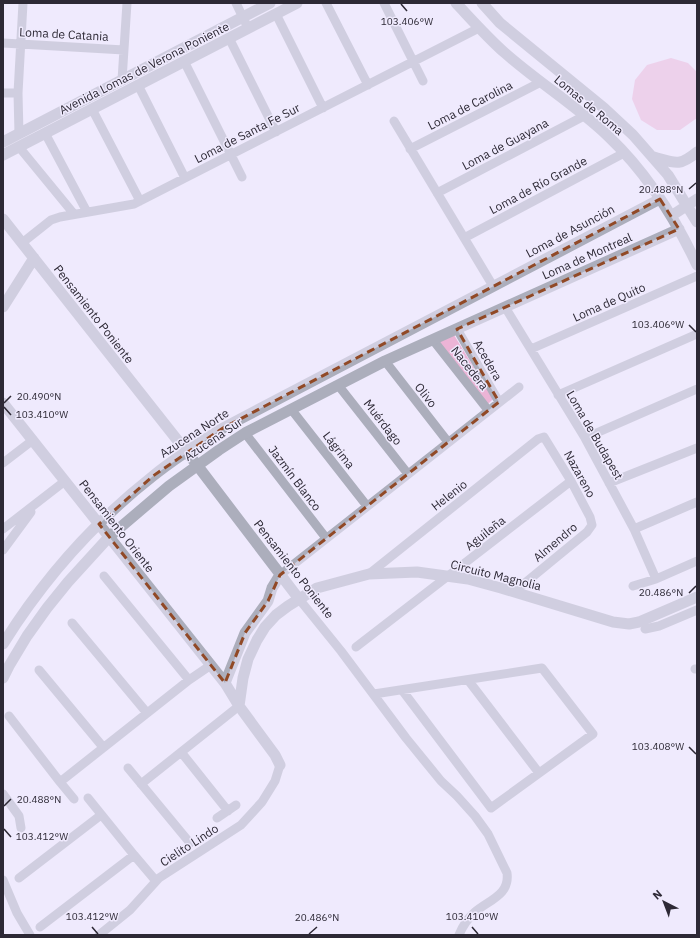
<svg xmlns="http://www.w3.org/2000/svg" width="700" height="938" font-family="'IBM Plex Sans',sans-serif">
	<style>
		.green { fill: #ecb4d6 }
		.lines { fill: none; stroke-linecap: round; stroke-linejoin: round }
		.minor { stroke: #acaebc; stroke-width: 9 }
		.tertiary { stroke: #acaebc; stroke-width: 11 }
		.marked { fill: none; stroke: #914926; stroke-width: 3; stroke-dasharray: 8 5; stroke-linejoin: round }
		.ticks { fill: none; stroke: #2d2935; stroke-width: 1.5 }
		.labels { text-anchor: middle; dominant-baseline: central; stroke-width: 3; stroke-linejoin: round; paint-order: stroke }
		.street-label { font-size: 12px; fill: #2d2935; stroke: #efeafd }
		.ticks-label { font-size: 10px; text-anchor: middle; fill: #2d2935; stroke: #efeafd; stroke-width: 3; stroke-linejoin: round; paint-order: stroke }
	</style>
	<rect width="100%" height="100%" fill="#efeafd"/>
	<path class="green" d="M671,58L688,63L697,72V118L680,130H657L641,120L632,99L635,80L647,65Z
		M454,335L493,399L488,404L439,342Z"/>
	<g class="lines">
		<path class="minor" d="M236,3L248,28
			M326,3L368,85
			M384,3L423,81
			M276,14L323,108
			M229,38L276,132
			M3,43L124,50
			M184,61L242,177
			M122,80L127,3
			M138,85L185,178
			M3,93H18
			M92,109L140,201
			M394,121L493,286
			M45,133L87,212
			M19,134L18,93L23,3
			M19,147L74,214
			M410,149L541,82
			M437,193L584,116
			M464,238L624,153
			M22,243L51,220L60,217L134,204L479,28
			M505,307L585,438L634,529L656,579
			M457,329L499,402
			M433,340L488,410
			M531,349L697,276
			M385,361L448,442
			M338,385L408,474
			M558,395L697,334
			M291,409L367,506
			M245,433L326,538
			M585,438L697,389
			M3,463L33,440
			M609,483L697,448
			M3,529L65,481
			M634,529L697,502
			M3,550L31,512
			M369,574L538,439L544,437L571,481L590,517L592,525L587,532L514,592
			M280,575L519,387
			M104,576L189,680
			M633,586L656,579L697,561
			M299,599L341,651L406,738L441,781L457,796L475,816L488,834L507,873C510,895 489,900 475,912C467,919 463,925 459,935
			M72,623L147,713
			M645,629L659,626L697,610
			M356,647L571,481
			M695,669H697
			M39,670L103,747
			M468,680L539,773
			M374,694L542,668L593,734L491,808L402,690
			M9,716L60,782L189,680L211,665
			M181,752L228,811
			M128,768L190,843
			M60,782L74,799
			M141,784L239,706
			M3,794L19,816L21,828
			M88,798L134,855L156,881
			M217,818L236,805
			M19,878L101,815
			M3,880L17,913L30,935
			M40,927L134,855
			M99,935L130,910L159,878L241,825L262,802L275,781L280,765"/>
		<path class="tertiary" d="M456,3C472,20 488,38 505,53C539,83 577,106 609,137C647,173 675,218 697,265
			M482,3L500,23L604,108L633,135L668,175L697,222
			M3,142L270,3
			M3,155L297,3
			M654,157C675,163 679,167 697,152
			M671,216L697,199
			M3,219L197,465L299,599
			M3,307L34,258
			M3,403L225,683L239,706L275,755L280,765
			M3,644C43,580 93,523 153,476C175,458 199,443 223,428L660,199
			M3,678L9,666L27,636L47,608L68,582L109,537L169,486L219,450L245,433L385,361L679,229
			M225,683L245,633L268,601L272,588L280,575
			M239,706L243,678L248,659L257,640L265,627L276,615L288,606L317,588L369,574L417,572L468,579L501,588L613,622L629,624L639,622L697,597"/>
	</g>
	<path d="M0 0H700V938H0ZM660,199L679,229L457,329L499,402L280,575L268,601L245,633L225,683L99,524L153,476L223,428Z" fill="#efeafd" fill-opacity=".55" fill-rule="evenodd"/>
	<path class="marked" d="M660,199L679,229L457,329L499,402L280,575L268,601L245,633L225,683L99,524L153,476L223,428Z"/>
	<path class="ticks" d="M401,4L407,11M689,189L696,183M689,325L696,332M4,403L11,396M4,407L11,415M689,593L696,586M689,747L696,754M4,806L11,799M4,829L11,837M92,927L98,934M472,927L478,934M309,934L317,927"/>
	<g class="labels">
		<g class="street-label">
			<text transform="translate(64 34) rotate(3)">Loma de Catania</text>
			<text transform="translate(144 68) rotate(-27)">Avenida Lomas de Verona Poniente</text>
			<text transform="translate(470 105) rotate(-27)">Loma de Carolina</text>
			<text transform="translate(589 105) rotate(40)">Lomas de Roma</text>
			<text transform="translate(247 133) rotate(-27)">Loma de Santa Fe Sur</text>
			<text transform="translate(505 144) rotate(-28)">Loma de Guayana</text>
			<text transform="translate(538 185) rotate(-28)">Loma de Río Grande</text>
			<text transform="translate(570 231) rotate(-28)">Loma de Asunción</text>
			<text transform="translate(587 256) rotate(-24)">Loma de Montreal</text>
			<text transform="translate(609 302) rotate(-24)">Loma de Quito</text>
			<text transform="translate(94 314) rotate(52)">Pensamiento Poniente</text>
			<text transform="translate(488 360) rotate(60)">Acedera</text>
			<text transform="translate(470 368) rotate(52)">Nacedera</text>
			<text transform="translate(426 395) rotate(52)">Olivo</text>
			<text transform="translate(383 422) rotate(52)">Muérdago</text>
			<text transform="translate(194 433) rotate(-33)">Azucena Norte</text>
			<text transform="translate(595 435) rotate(60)">Loma de Budapest</text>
			<text transform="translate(213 439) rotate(-34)">Azucena Sur</text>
			<text transform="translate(339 450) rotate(52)">Lágrima</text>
			<text transform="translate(580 474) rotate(61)">Nazareno</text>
			<text transform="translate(295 478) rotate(53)">Jazmín Blanco</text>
			<text transform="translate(449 495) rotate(-38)">Helenio</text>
			<text transform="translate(117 526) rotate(52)">Pensamiento Oriente</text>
			<text transform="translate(485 533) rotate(-38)">Aguileña</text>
			<text transform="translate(555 542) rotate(-40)">Almendro</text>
			<text transform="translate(294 569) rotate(52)">Pensamiento Poniente</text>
			<text transform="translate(496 575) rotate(14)">Circuito Magnolia</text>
			<text transform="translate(189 845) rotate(-33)">Cielito Lindo</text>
		</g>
	</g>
	<g class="ticks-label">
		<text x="407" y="25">103.406°W</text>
		<text x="661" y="193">20.488°N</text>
		<text x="658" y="328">103.406°W</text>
		<text x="39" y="400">20.490°N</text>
		<text x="42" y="418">103.410°W</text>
		<text x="661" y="596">20.486°N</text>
		<text x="658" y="750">103.408°W</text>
		<text x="39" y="803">20.488°N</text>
		<text x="42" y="840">103.412°W</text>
		<text x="92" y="920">103.412°W</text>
		<text x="472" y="920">103.410°W</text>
		<text x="317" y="921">20.486°N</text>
	</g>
	<rect width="700" height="938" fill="none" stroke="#2d2935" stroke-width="8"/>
	<g transform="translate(664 902) rotate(318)" stroke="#efeafd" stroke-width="3" paint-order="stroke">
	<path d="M0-3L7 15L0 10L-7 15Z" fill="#2d2935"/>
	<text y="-6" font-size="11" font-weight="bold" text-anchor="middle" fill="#2d2935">N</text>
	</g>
</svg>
